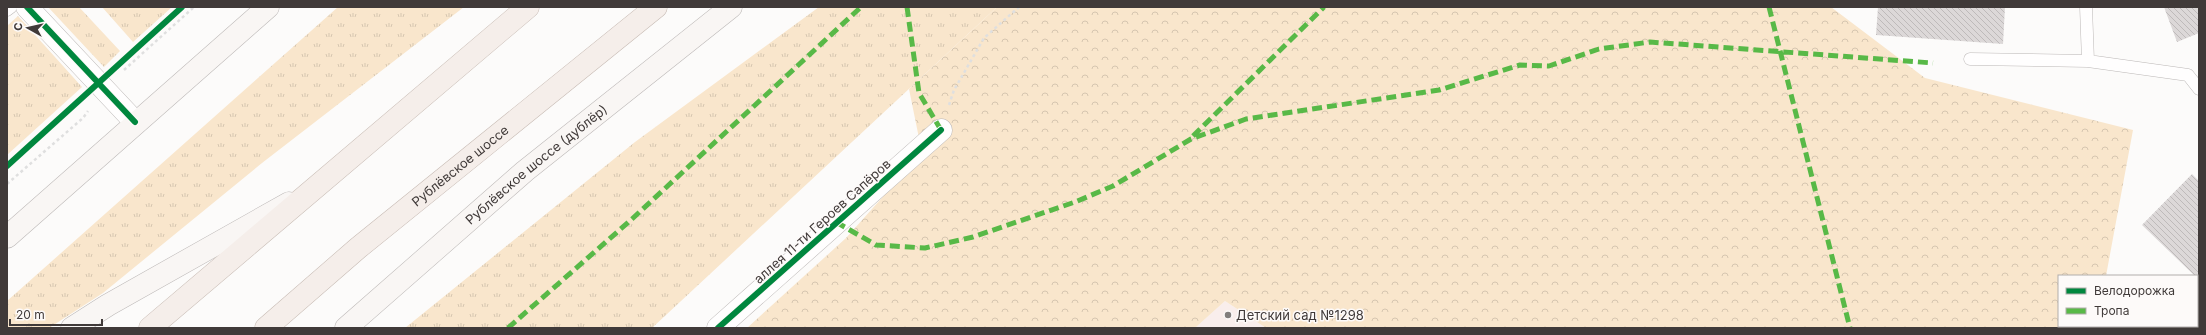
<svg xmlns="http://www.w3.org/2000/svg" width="2206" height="335" font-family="Inter,sans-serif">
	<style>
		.built { fill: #f9eeec }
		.grass { fill: url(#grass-tufts) }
		.forest { fill: url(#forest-crowns) }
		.building { fill: url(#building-back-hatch) }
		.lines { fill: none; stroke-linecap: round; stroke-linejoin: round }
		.service-casing { stroke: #bcb8b7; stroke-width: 13 }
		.minor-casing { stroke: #bcb8b7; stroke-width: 23 }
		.secondary-casing { stroke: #bcb8b7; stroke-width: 23 }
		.primary-casing { stroke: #c7bbb4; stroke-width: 23 }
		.path { stroke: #dfdfdf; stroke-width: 2.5; stroke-dasharray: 3 3; stroke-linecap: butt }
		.service { stroke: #fffefe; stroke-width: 12 }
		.minor { stroke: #fffefe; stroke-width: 22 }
		.secondary { stroke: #f9f6f4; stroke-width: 22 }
		.primary { stroke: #f5eeea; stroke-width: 22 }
		.quiet { stroke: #58b947; stroke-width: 5; stroke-dasharray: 10 5; stroke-linecap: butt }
		.cycleway-casing { stroke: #fdfaf9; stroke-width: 8 }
		.cycleway { stroke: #00873e; stroke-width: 6 }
		.poi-dot { fill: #827e7d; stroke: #fdfaf9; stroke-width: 1.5 }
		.labels { text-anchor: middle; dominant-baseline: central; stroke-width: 3; stroke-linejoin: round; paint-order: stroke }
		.street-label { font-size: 13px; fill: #403a39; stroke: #fdfaf9 }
		.poi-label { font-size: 13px; fill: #403a39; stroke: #fdfaf9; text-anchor: start }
	</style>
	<defs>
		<pattern id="grass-tufts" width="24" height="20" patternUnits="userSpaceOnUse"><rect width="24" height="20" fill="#f9e6cc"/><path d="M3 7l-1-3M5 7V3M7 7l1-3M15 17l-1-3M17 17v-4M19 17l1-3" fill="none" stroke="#d6c6b0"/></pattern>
		<pattern id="forest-crowns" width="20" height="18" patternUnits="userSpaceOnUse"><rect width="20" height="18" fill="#f9e6cc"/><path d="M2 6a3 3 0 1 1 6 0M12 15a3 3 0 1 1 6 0" fill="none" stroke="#d6c6b0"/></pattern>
		<pattern id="building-back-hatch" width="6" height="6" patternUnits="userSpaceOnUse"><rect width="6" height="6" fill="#dcd8d8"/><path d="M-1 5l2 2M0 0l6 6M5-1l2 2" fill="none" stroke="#bebaba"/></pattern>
	</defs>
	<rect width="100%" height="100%" fill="#fcfbfa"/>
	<path class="built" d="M1225,301L1266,328H1195Z"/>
	<path class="grass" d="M48,7H79L120,51L104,67Z
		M102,7H172L133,42Z
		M338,7H464L262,163L103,293L49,328H7V301Z
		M819,7H997L652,328H405L635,142Z
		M18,16L82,87L7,155V26Z"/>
	<path class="forest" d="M997,7H1831L1925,78L2133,130L2106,276H2059V326H2097V328H1266L1225,301L1195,328H747L846,238L922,153L909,89Z"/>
	<path class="building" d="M1878,7H2005L2003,44L1876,35Z
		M2164,7H2199V33L2177,42Z
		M2192,174L2199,181V280L2142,225Z"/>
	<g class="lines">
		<g class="service-casing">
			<path id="service" d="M2086,7L2088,61L2188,75L2199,89
				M7,10L11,7
				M1970,59L2088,61"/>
		</g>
		<g class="minor-casing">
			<path id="minor" d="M27,7L135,122
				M718,328L941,130"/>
		</g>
		<g class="secondary-casing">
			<g id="secondary">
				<path d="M7,237L268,7"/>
				<path d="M72,328L108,305L289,203"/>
				<path id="s1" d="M346,328L525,171L731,7"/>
			</g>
		</g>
		<g class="primary-casing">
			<g id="primary">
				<path d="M150,328L528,7"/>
				<path id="s2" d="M266,328L358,248L656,7"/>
			</g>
		</g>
		<path class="path" d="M124,70L194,7
			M949,105L954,90L984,38L1019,7
			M7,184L83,118L88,111"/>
		<use href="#service" class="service"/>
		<use href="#minor" class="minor"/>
		<use href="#secondary" class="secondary"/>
		<use href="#primary" class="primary"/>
		<path class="quiet" d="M907,7L919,93L941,130
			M1769,7L1850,328
			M1193,136L1324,7
			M836,222L876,245L925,248L973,237L1075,202L1113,186L1191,139L1246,119L1439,90L1520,65L1549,66L1599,49L1650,42L1933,63
			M508,328L632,219L861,7"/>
		<g class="cycleway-casing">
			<path id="cycleway" d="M27,7L135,122
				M7,166L182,7
				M718,328L941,130"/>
		</g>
		<use href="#cycleway" class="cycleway"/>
	</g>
	<circle class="poi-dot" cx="1228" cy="315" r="4"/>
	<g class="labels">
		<g class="street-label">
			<text stroke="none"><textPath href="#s1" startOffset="251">Рублёвское шоссе (дублёр)</textPath></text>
			<text stroke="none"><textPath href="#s2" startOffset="253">Рублёвское шоссе</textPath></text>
			<text transform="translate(822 221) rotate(-42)">аллея 11-ти Героев Сапёров</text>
		</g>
		<g class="poi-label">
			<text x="1236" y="315">Детский сад №1298</text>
		</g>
	</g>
	<rect width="2206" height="335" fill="none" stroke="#403a39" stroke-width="16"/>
	<rect x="2058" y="275" width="140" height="52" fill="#fdfaf9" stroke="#b1adac"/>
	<rect x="2066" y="288" width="20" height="6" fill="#00873e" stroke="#b1adac"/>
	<text x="2094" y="295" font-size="12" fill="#403a39">Велодорожка</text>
	<rect x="2066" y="308" width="20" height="6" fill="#58b947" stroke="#b1adac"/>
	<text x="2094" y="315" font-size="12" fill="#403a39">Тропа</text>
	<g transform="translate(28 28) rotate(278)" stroke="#fdfaf9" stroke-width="3" paint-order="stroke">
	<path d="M0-3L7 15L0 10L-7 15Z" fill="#403a39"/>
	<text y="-6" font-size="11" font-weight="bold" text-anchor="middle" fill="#403a39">С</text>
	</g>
	<path d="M10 319v6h92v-6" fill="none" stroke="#403a39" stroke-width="2"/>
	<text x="16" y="319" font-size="12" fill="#403a39" stroke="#fdfaf9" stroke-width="3" paint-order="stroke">20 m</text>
</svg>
